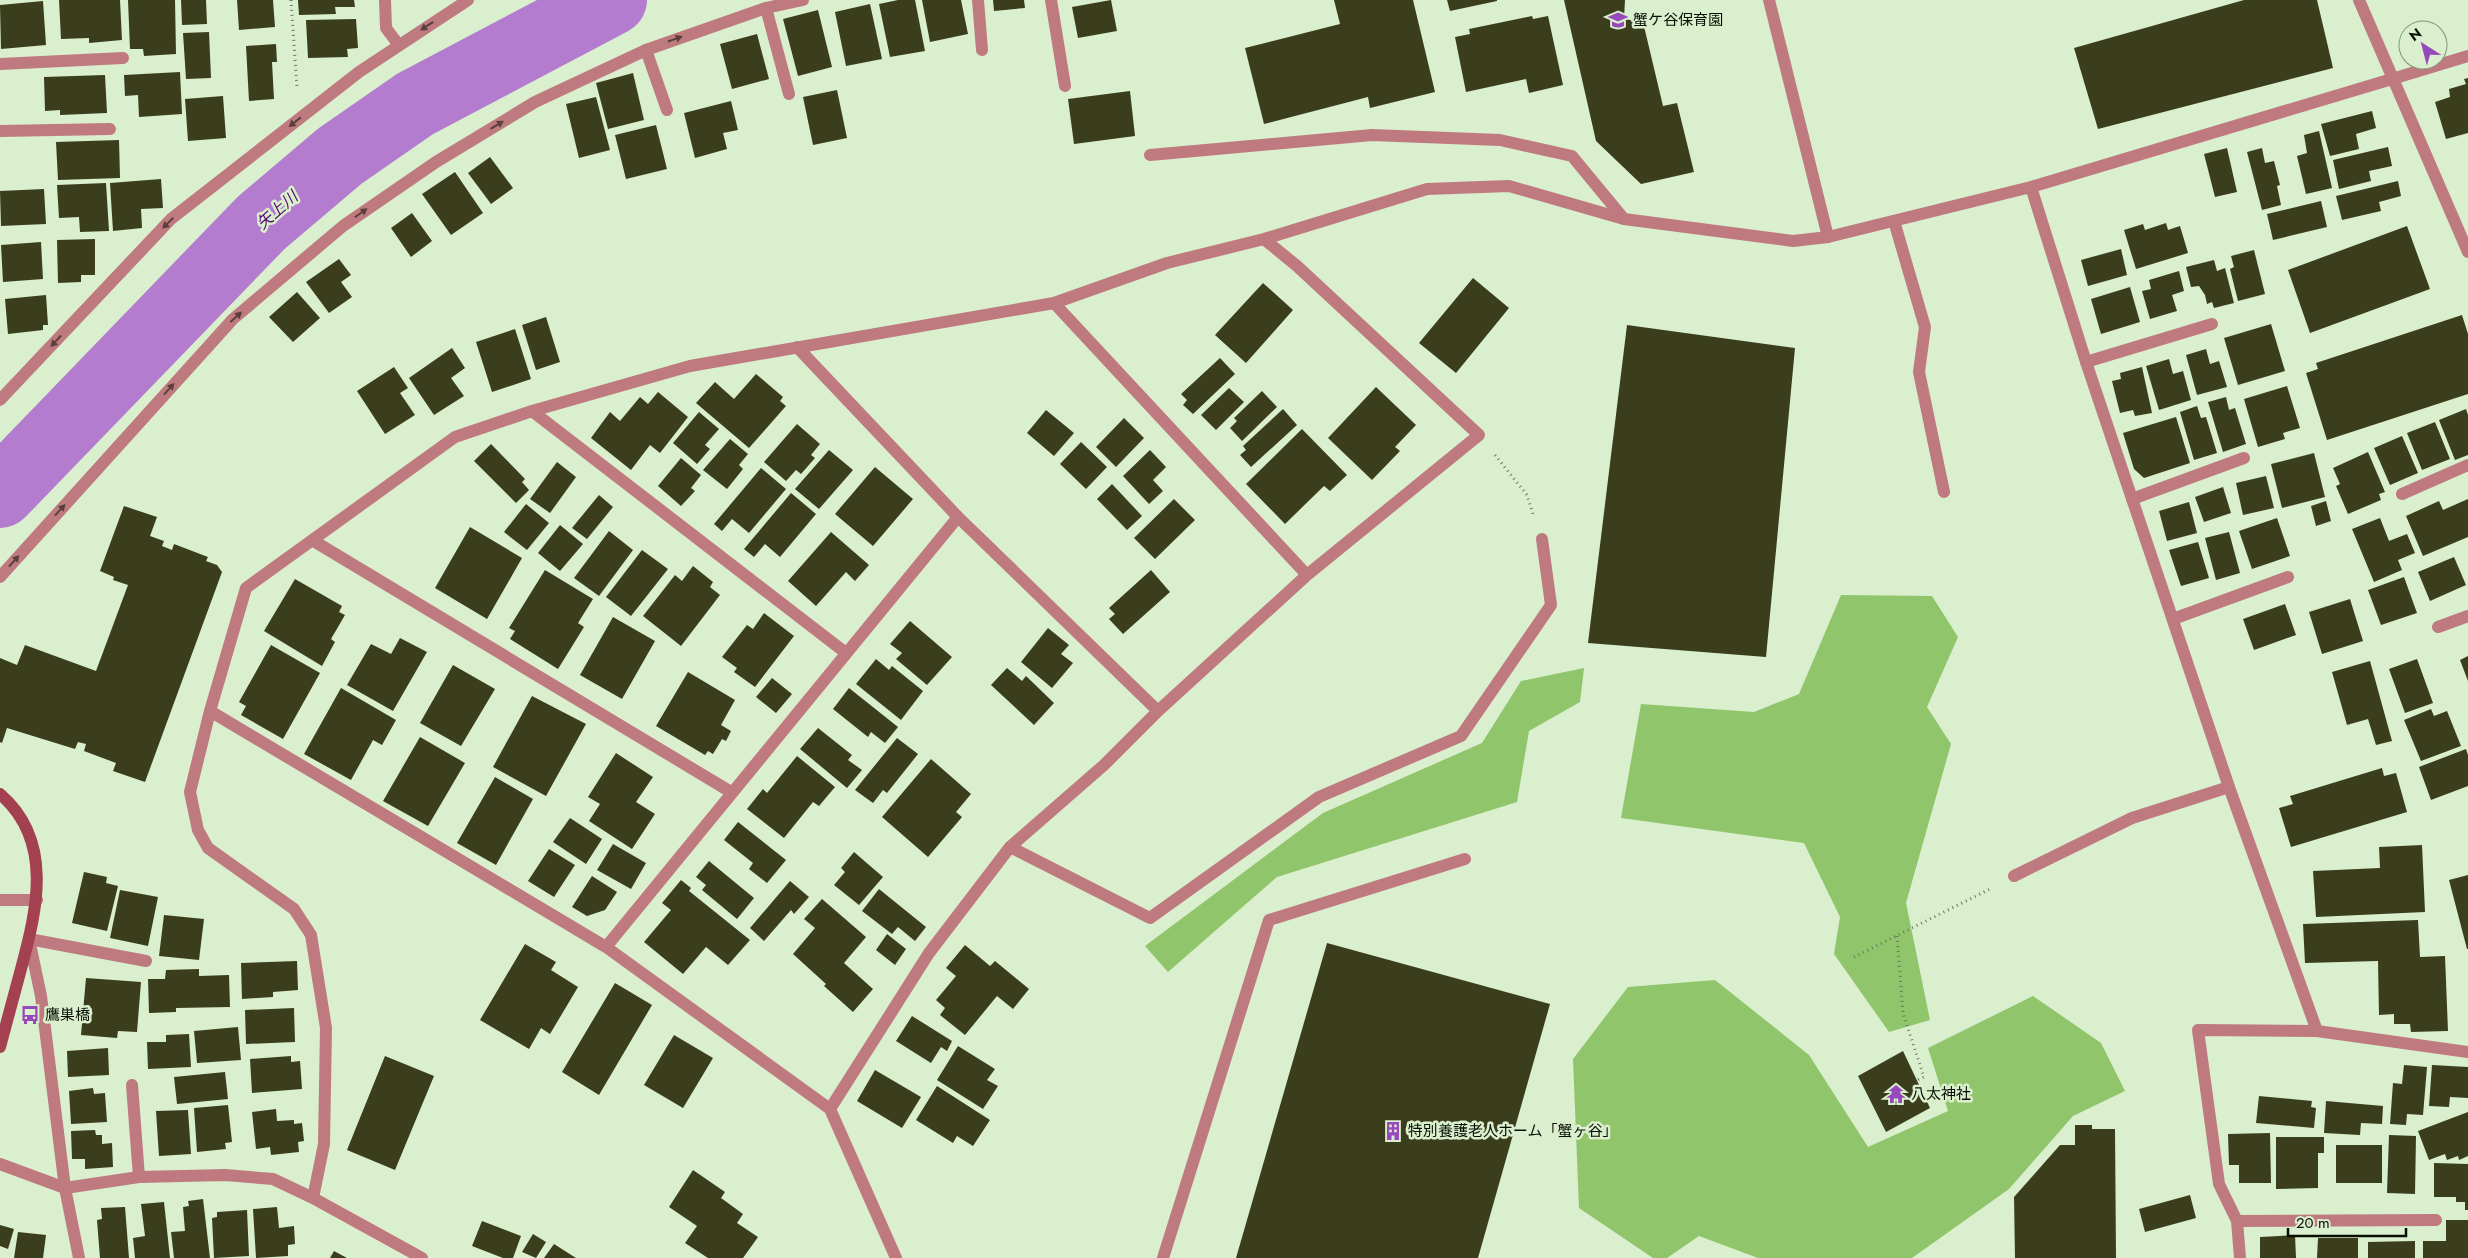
<svg xmlns="http://www.w3.org/2000/svg" width="2468" height="1258" font-family="Jost,'Noto Sans JP',sans-serif">
	<style>
		.forest { fill: #90c56b }
		.lines { fill: none; stroke-linecap: round; stroke-linejoin: round }
		.river { stroke: #b37ccf; stroke-width: 70 }
		.building { fill: #3b3e1d }
		.path { stroke: #6b7863; stroke-width: 3; stroke-dasharray: 1 4; stroke-linecap: butt }
		.lane { stroke: #bf7a80; stroke-width: 12 }
		.street { stroke: #bf7a80; stroke-width: 12 }
		.secondary { stroke: #a44150; stroke-width: 12 }
		.oneway { fill: #5a3f3c }
		.labels { text-anchor: middle; dominant-baseline: central; stroke-width: 5; stroke-linejoin: round; paint-order: stroke }
		.poi-label { font-size: 15px; fill: #080e04; stroke: #daefcd; text-anchor: start }
		.water-label { font-size: 16px; font-style: italic; fill: #560a73; stroke: #daefcd }
	</style>
	<rect width="100%" height="100%" fill="#daefcd"/>
	<path class="forest" d="M1841,595L1932,596L1958,637L1927,707L1951,744L1906,903L1930,1020L1889,1032L1834,954L1840,917L1804,843L1621,818L1641,704L1754,712L1799,694Z
		M1584,668L1580,702L1529,731L1517,802L1277,877L1168,972L1145,946L1323,813L1482,743L1521,681Z
		M1715,980L1809,1055L1868,1147L1948,1111L1928,1048L2033,996L2101,1043L2125,1091L2073,1116L2009,1189L1912,1258H1758L1699,1236L1667,1258H1653L1579,1208L1573,1059L1628,987Z"/>
	<g class="lines">
		<path class="river" d="M0,493L261,223L340,156L415,104L612,0"/>
	</g>
	<path class="building" d="M59,0H120L122,40L89,43V38L61,39Z
		M128,0H175L176,54L144,56L143,49H130Z
		M181,0H206L207,24L182,25Z
		M237,0H273L275,27L239,30Z
		M298,0H354L355,7H335L336,14L299,15Z
		M898,0H915L925,51L890,57L879,4Z
		M922,0H961L968,34L930,42Z
		M993,0H1024L1025,8L994,11Z
		M1111,0L1117,31L1078,38L1072,7Z
		M1334,0H1413L1435,92L1370,108L1368,97L1264,124L1245,48L1340,24Z
		M1447,0H1497V1L1450,11Z
		M1564,0H1625L1624,19L1643,22L1663,106L1677,103L1694,172L1641,184L1596,141Z
		M2244,0H2317L2333,68L2098,129L2074,48Z
		M43,1L46,45L1,49L0,5Z
		M870,4L882,59L846,66L835,12Z
		M818,10L832,67L798,76L783,19Z
		M1532,16L1533,19L1548,16L1563,85L1529,93L1526,79L1466,92L1455,37L1470,34L1469,29Z
		M356,19L358,48L347,49L348,57L308,58L306,20Z
		M209,32L211,78L186,79L183,33Z
		M757,34L769,79L732,89L720,44Z
		M276,44L277,62H272L274,99L249,101L246,46Z
		M180,72L182,114L139,117L138,95L125,96L124,75Z
		M633,73L644,120L608,129L596,83Z
		M105,75L107,113L60,115V110L45,111L44,77Z
		M2468,78V133L2446,139L2435,102L2450,97L2449,89L2466,84L2464,79Z
		M837,90L847,138L813,145L803,97Z
		M1130,91L1135,136L1074,144L1068,99Z
		M223,96L226,138L188,141L185,99Z
		M596,97L610,150L579,158L566,104Z
		M731,101L738,130L723,133L727,149L695,158L684,113Z
		M2372,111L2376,128L2356,134L2359,149L2330,156L2321,124Z
		M656,125L667,169L626,179L615,135Z
		M2319,131L2332,188L2306,194L2297,156L2307,153L2304,135Z
		M119,140L120,178L58,180L56,142Z
		M2388,147L2392,166L2369,171L2371,181L2339,189L2333,160Z
		M2227,148L2237,192L2215,197L2204,154Z
		M2262,148L2265,163L2274,161L2280,185L2277,186L2281,205L2262,210L2247,152Z
		M490,157L513,188L491,204L468,173Z
		M455,172L483,213L451,235L422,194Z
		M161,179L163,208L141,209L142,228L113,231L110,183Z
		M2398,181L2401,196L2379,202L2381,211L2342,220L2336,196Z
		M106,183L109,231L80,232L79,217L59,218L57,185Z
		M44,189L46,224L1,226L0,191Z
		M2321,201L2327,227L2273,240L2267,214Z
		M412,213L432,241L411,257L391,228Z
		M2166,223L2168,230L2180,226L2188,253L2136,269L2124,230L2143,224L2145,230Z
		M2407,226L2430,289L2310,333L2288,270Z
		M95,239V275H81V282L58,283L57,240Z
		M41,242L43,279L3,282L1,245Z
		M2121,249L2127,275L2088,286L2081,260Z
		M2254,250L2265,294L2238,301L2230,269L2234,267L2231,256Z
		M339,259L351,275L341,282L352,297L329,313L306,282Z
		M2214,260L2217,271L2225,268L2234,303L2214,308L2212,302L2207,304L2205,295L2199,286L2191,287L2186,267Z
		M2179,271L2184,291L2172,295L2177,311L2150,319L2142,291L2151,289L2149,280Z
		M1473,278L1509,308L1456,373L1419,343Z
		M1263,283L1293,310L1246,363L1215,335Z
		M2130,287L2140,322L2101,334L2091,299Z
		M297,292L320,318L293,342L269,317Z
		M46,295L48,325H43V330L8,334L5,299Z
		M2462,315L2468,334V394L2327,440L2306,373L2318,369L2316,363Z
		M546,317L560,362L536,370L522,325Z
		M2271,324L2285,371L2238,385L2224,338Z
		M1627,325L1795,348L1766,657L1588,643Z
		M515,329L531,379L492,392L476,342Z
		M452,348L465,368L451,378L464,396L434,415L409,378Z
		M2206,349L2210,364L2219,361L2227,387L2197,395L2186,355Z
		M1220,358L1235,374L1193,414L1183,405L1187,400L1181,394Z
		M2169,359L2173,374L2183,371L2191,400L2159,410L2146,366Z
		M394,367L408,388L400,393L415,415L385,434L357,391Z
		M2142,367L2152,413L2135,416L2133,410L2120,413L2112,381L2121,379L2120,373Z
		M756,374L783,397L780,401L786,406L749,448L696,403L715,382L734,399Z
		M2287,386L2300,428L2283,433L2285,439L2258,447L2244,399Z
		M1376,387L1416,425L1395,447L1400,451L1372,480L1328,438Z
		M1229,388L1244,402L1216,430L1201,415Z
		M1262,391L1277,407L1242,441L1230,428L1237,421L1234,418Z
		M658,392L688,417L660,453L650,445L631,470L591,438L610,412L620,421L640,397L648,404Z
		M2226,397L2229,410L2235,408L2246,444L2223,452L2208,402Z
		M2197,406L2201,418L2206,417L2217,453L2194,460L2180,412Z
		M1283,409L1297,425L1251,467L1240,455L1246,450L1243,446Z
		M2466,409L2468,415V455L2455,460L2439,420Z
		M1046,410L1074,433L1054,456L1027,433Z
		M699,412L719,429L705,445L710,449L697,464L673,443Z
		M2176,417L2190,463L2144,478L2134,469L2123,433Z
		M1124,418L1144,438L1116,467L1096,447Z
		M2435,422L2450,459L2422,470L2407,433Z
		M797,424L820,444L811,455L815,458L801,474L796,470L786,481L764,462Z
		M1302,429L1347,475L1330,491L1324,486L1285,524L1246,484Z
		M2402,436L2418,473L2390,485L2374,448Z
		M730,439L748,454L739,465L743,469L727,489L703,470Z
		M1081,442L1107,467L1086,489L1060,464Z
		M491,444L525,479L522,482L529,490L516,503L474,461Z
		M829,450L853,470L819,509L795,489Z
		M1150,450L1166,467L1153,480L1163,491L1149,504L1123,476Z
		M2368,452L2385,492L2379,494L2381,500L2348,514L2336,486L2340,484L2333,468Z
		M2314,453L2325,497L2282,508L2271,464Z
		M681,458L701,475L691,488L695,491L681,506L658,486Z
		M557,462L576,477L550,513L530,499Z
		M875,467L913,499L873,546L835,514Z
		M761,468L786,489L749,533L732,519L722,531L714,524Z
		M2266,476L2274,508L2243,515L2236,483Z
		M1112,484L1142,516L1127,530L1097,499Z
		M2223,487L2231,513L2204,522L2195,497Z
		M791,493L816,514L780,557L765,544L754,557L744,549Z
		M599,495L613,507L587,539L572,528Z
		M1174,499L1195,520L1155,559L1134,538Z
		M2468,499V537L2423,556L2406,516L2439,501L2443,510Z
		M2326,501L2331,521L2316,526L2311,506Z
		M2189,502L2197,533L2167,541L2159,511Z
		M526,504L549,523L527,550L504,532Z
		M124,506L157,517L150,536L164,541L162,546L172,550L174,544L208,557L206,561L217,565L222,572L145,782L113,771L116,763L84,751L86,744L78,742L75,749L7,728L2,743L0,742V658L17,665L25,645L96,671L128,585L113,580L114,577L100,571Z
		M2277,518L2290,556L2252,569L2239,531Z
		M2380,518L2389,541L2407,534L2415,553L2398,560L2402,570L2374,582L2352,529Z
		M560,525L583,544L560,571L538,553Z
		M470,527L522,558L487,619L435,588Z
		M609,531L633,550L599,596L574,578Z
		M831,532L869,565L855,581L846,572L816,606L788,581Z
		M2229,532L2240,573L2216,580L2205,538Z
		M2198,542L2209,578L2181,586L2169,550Z
		M642,550L668,569L631,616L606,597Z
		M2454,557L2466,585L2430,601L2418,572Z
		M693,566L713,582L710,587L720,595L681,646L643,616L675,575L682,581Z
		M545,570L593,599L578,623L584,627L558,669L510,639L515,631L509,628Z
		M1151,570L1170,592L1123,634L1109,619L1115,614L1109,608Z
		M2404,577L2417,613L2381,625L2368,590Z
		M295,579L342,606L339,612L345,615L331,639L335,642L322,666L264,631Z
		M2350,599L2363,641L2322,654L2309,612Z
		M2285,604L2296,635L2254,650L2243,619Z
		M764,613L794,636L755,687L734,672L737,668L722,657L747,625L753,629Z
		M613,617L655,641L622,699L580,675Z
		M910,621L952,657L927,685L896,659L902,653L890,644Z
		M1048,628L1069,645L1061,654L1073,663L1052,688L1021,662Z
		M400,638L427,652L393,711L347,685L371,644L391,654Z
		M271,645L320,673L283,739L241,715L246,706L239,702Z
		M2468,656V681L2460,660Z
		M876,659L889,670L892,666L923,691L901,720L856,684Z
		M2417,659L2433,703L2405,713L2389,669Z
		M2370,661L2392,741L2376,745L2368,719L2347,725L2332,672Z
		M453,665L495,689L461,746L420,723Z
		M1007,668L1022,681L1026,676L1054,703L1034,725L991,685Z
		M688,672L735,700L721,725L731,731L726,741L722,739L713,754L708,751L705,755L656,726Z
		M772,678L792,694L776,713L756,697Z
		M341,688L396,720L382,745L373,740L351,780L304,754Z
		M849,688L898,727L885,743L871,732L868,737L833,709Z
		M532,696L586,724L546,796L493,767Z
		M2431,709L2434,716L2447,711L2461,746L2421,761L2404,720Z
		M818,728L852,755L848,760L862,770L847,788L800,749Z
		M420,737L465,763L428,826L383,801Z
		M897,738L918,754L887,793L883,790L873,803L855,790Z
		M2466,749L2468,755V786L2431,800L2419,767Z
		M616,753L653,777L636,802L655,814L632,849L589,821L600,804L588,797Z
		M797,756L835,787L819,806L813,802L784,838L747,809L763,789L767,793Z
		M931,759L971,794L956,812L962,817L928,857L882,817Z
		M2382,768L2384,776L2396,773L2407,812L2291,847L2279,808L2293,804L2290,796Z
		M495,777L533,799L496,865L457,843Z
		M570,818L602,839L586,864L553,842Z
		M738,822L786,860L767,883L749,869L753,863L724,840Z
		M613,844L646,863L631,889L597,870Z
		M2422,845L2425,912L2316,917L2313,871L2380,868L2379,847Z
		M549,849L575,865L554,897L528,881Z
		M854,852L883,877L859,905L834,885L845,872L841,868Z
		M709,861L754,898L737,919L702,890L706,885L696,877Z
		M84,872L107,877L106,883L118,886L107,931L72,923Z
		M2468,875V949H2467L2449,880Z
		M592,876L617,892L605,910L587,916L572,907Z
		M681,880L691,888L689,891L750,940L728,965L706,947L683,974L644,942L671,910L662,903Z
		M790,881L809,897L794,914L791,910L764,941L750,928Z
		M879,889L926,927L915,941L898,927L892,934L862,911Z
		M120,890L158,897L148,946L110,938Z
		M822,899L866,937L844,963L873,989L853,1012L824,986L826,984L793,954L815,928L804,919Z
		M164,915L204,919L199,960L159,956Z
		M2418,920L2420,957L2445,956L2448,1031L2411,1032L2410,1024H2394V1014L2379,1015L2378,961L2305,963L2303,924Z
		M887,934L906,949L895,965L876,950Z
		M1327,943L1550,1004L1478,1258H1236Z
		M525,944L556,962L551,970L578,987L550,1034L541,1028L529,1049L480,1020Z
		M965,945L990,966L995,961L1029,989L1013,1009L997,996L965,1035L940,1015L945,1008L936,1000L956,976L946,968Z
		M297,961L298,990L273,992V997L242,999L241,963Z
		M199,969V976L229,975L230,1007L176,1008V1012L149,1013L148,979H165L166,970Z
		M86,978L141,982L137,1032L118,1031L117,1038L81,1035Z
		M615,983L652,1005L599,1095L562,1072Z
		M294,1008L295,1042L246,1044L245,1010Z
		M912,1016L952,1041L947,1051L941,1047L931,1063L896,1041Z
		M238,1027L241,1060L197,1063L194,1031Z
		M189,1034L191,1067L148,1069L147,1042H166V1035Z
		M674,1035L713,1058L683,1108L644,1085Z
		M958,1046L995,1069L987,1080L998,1086L983,1109L937,1080Z
		M108,1048L109,1075L68,1077L67,1051Z
		M1903,1051L1930,1108L1886,1132L1858,1076Z
		M291,1056V1062L300,1061L302,1089L252,1093L250,1059Z
		M385,1056L434,1076L395,1170L347,1150Z
		M2404,1065L2427,1067L2423,1115L2407,1114L2406,1125L2390,1124L2393,1083L2402,1084Z
		M2432,1065L2468,1067V1098L2450,1097L2449,1107L2429,1106Z
		M875,1070L921,1097L902,1128L857,1101Z
		M225,1072L228,1099L177,1104L174,1077Z
		M937,1086L990,1120L973,1146L957,1136L953,1143L916,1120Z
		M93,1088L94,1094L105,1093L107,1122L71,1124L69,1091Z
		M2259,1096L2312,1101L2311,1107L2316,1108L2314,1128L2256,1123Z
		M2326,1101L2383,1106L2382,1124L2361,1123L2360,1135L2324,1133Z
		M228,1105L232,1142L225,1143L226,1149L197,1152L194,1108Z
		M276,1109L277,1121L294,1120V1124L302,1123L304,1141L298,1142L299,1152L271,1155L270,1147L256,1149L252,1112Z
		M188,1110L191,1154L159,1156L156,1111Z
		M2468,1112V1156L2459,1160L2458,1156L2447,1160L2445,1154L2429,1160L2418,1131Z
		M2075,1125H2092V1129H2115L2116,1258H2015L2014,1197L2060,1145H2075Z
		M95,1130L96,1135H102V1144L112,1143L113,1167L85,1169V1159H72L71,1131Z
		M2270,1133L2271,1183H2239V1165H2229L2228,1134Z
		M2389,1135L2416,1136L2415,1194L2387,1193Z
		M2276,1137H2324V1153H2318V1188L2276,1189Z
		M2336,1145H2382V1183H2336Z
		M2434,1163L2468,1164V1210H2465V1202H2456V1197H2434Z
		M693,1170L725,1192L721,1198L743,1214L737,1223L758,1237L743,1258H708L685,1243L697,1226L669,1207Z
		M2190,1195L2196,1218L2145,1232L2139,1209Z
		M203,1199L210,1258H174L171,1232L185,1231L183,1207L189,1206L188,1201Z
		M164,1202L170,1258H135L133,1238L145,1236L141,1204Z
		M125,1207L129,1258H100L97,1220L102,1219L101,1208Z
		M277,1207L279,1228L294,1226L295,1244L288,1245V1256L256,1258L253,1209Z
		M247,1210L249,1256L214,1258L212,1218L217,1217V1212Z
		M2446,1220H2468V1258H2423V1241H2446Z
		M482,1221L521,1236L513,1258H503L472,1246Z
		M0,1225L14,1229L8,1249L0,1246Z
		M18,1232L46,1235L43,1258H14Z
		M533,1234L546,1242L536,1258L522,1252Z
		M2295,1235L2296,1258H2260V1237Z
		M2318,1238H2358V1258H2317Z
		M2415,1241V1258H2368V1242Z
		M554,1244L576,1258H544Z
		M334,1251L347,1258H330Z"/>
	<g class="lines">
		<path class="path" d="M291,0L297,87
			M1495,455L1527,495L1533,514
			M1897,936L1903,1013L1924,1077L1917,1080
			M1854,957L1992,888"/>
		<path class="lane" d="M385,0L386,28L398,44
			M978,0L982,50
			M1051,0L1065,86
			M1769,0L1828,237
			M766,8L789,94
			M646,50L667,110
			M0,64L123,58
			M2392,79L2468,56
			M0,131L110,129
			M1150,155L1372,135L1500,140L1572,156L1624,219
			M1894,221L1925,327L1919,372L1944,492
			M2086,362L2212,324
			M2402,494L2468,465
			M2132,499L2244,458
			M2173,619L2288,577
			M2438,627L2468,616
			M1010,847L1150,918L1319,797L1461,736L1551,605L1542,539
			M2014,876L2132,818L2229,787L2317,1031
			M29,939L146,961
			M132,1085L139,1177
			M2237,1221L2436,1220
			M1163,1258L1269,920L1465,859
			M2240,1258L2237,1221L2219,1184L2198,1030L2317,1031L2468,1052"/>
		<path class="street" d="M2359,0L2468,252
			M2031,187L2086,362L2229,787
			M1054,303L1307,575
			M797,347L958,517L1158,711
			M0,400L171,219L359,72L468,0
			M532,411L846,653
			M312,540L731,792
			M0,577L233,319L343,226L436,162L535,102L646,50L766,8L803,0
			M210,711L606,947L830,1109L896,1258
			M0,900H37
			M29,939L41,996L65,1188L79,1258
			M606,947L958,517
			M830,1109L929,953L1010,847L1104,765L1158,711L1307,575L1479,435L1297,266L1264,239
			M0,1164L65,1188L139,1177L225,1175L273,1179L313,1198L422,1258
			M313,1198L324,1144L326,1028L311,935L294,909L208,848L198,830L190,792L210,711L246,588L455,437L532,411L690,366L1054,303L1167,263L1264,239L1427,189L1509,186L1624,219L1793,241L1828,237L2031,187L2392,79"/>
		<path class="secondary" d="M0,794C54,840 37,910 21,969C14,995 7,1021 0,1047"/>
	</g>
	<defs><path id="oneway-solid" d="M-6-.8H1V-3.2L6.5 0L1 3.2V.8H-6Z" transform="scale(1.25)"/></defs>
	<g class="oneway">
		<use href="#oneway-solid" transform="translate(427 26) rotate(147)"/>
		<use href="#oneway-solid" transform="translate(675 39) rotate(-19)"/>
		<use href="#oneway-solid" transform="translate(295 122) rotate(142)"/>
		<use href="#oneway-solid" transform="translate(497 125) rotate(-31)"/>
		<use href="#oneway-solid" transform="translate(361 213) rotate(-35)"/>
		<use href="#oneway-solid" transform="translate(168 223) rotate(136)"/>
		<use href="#oneway-solid" transform="translate(236 317) rotate(-42)"/>
		<use href="#oneway-solid" transform="translate(56 341) rotate(133)"/>
		<use href="#oneway-solid" transform="translate(169 389) rotate(-48)"/>
		<use href="#oneway-solid" transform="translate(60 510) rotate(-48)"/>
		<use href="#oneway-solid" transform="translate(14 561) rotate(-48)"/>
	</g>
	<defs>
		<g id="school-bare" transform="scale(1.5)"><path d="M0-5L7-2L0 1L-7-2ZM-4 1L0 2.5L4 1V4Q0 6-4 4Z" fill="#9649ba" stroke="#daefcd" stroke-width="2.5" paint-order="stroke"/></g>
		<g id="bus-bare" transform="scale(1.5)"><path d="M-5-6H5V4H4V6H2V4H-2V6H-4V4H-5ZM-3.5-4V0h7V-4ZM-3.5 1.2v1.5H-2V1.2ZM2 1.2v1.5H3.5V1.2Z" fill="#9649ba" stroke="#daefcd" stroke-width="2.5" paint-order="stroke"/></g>
		<g id="temple-bare" transform="scale(1.5)"><path d="M0-6L5-2H3V0L6.5 2.5H4V6H1.5V3h-3V6H-4V2.5H-6.5L-3 0V-2H-5Z" fill="#9649ba" stroke="#daefcd" stroke-width="2.5" paint-order="stroke"/></g>
		<g id="building-bare" transform="scale(1.5)"><path d="M-4-6H4V6H1V3H-1V6H-4ZM-2.5-4.3h1.7v1.8h-1.7ZM.8-4.3h1.7v1.8H.8ZM-2.5-1h1.7V.8h-1.7ZM.8-1h1.7V.8H.8Z" fill="#9649ba" stroke="#daefcd" stroke-width="2.5" paint-order="stroke"/></g>
	</defs>
	<g fill-rule="evenodd">
		<use href="#school-bare" x="1618" y="20"/>
		<use href="#bus-bare" x="30" y="1015"/>
		<use href="#temple-bare" x="1896" y="1094"/>
		<use href="#building-bare" x="1393" y="1131"/>
	</g>
	<g class="labels">
		<g class="poi-label">
			<text x="1633" y="20">蟹ケ谷保育園</text>
			<text x="45" y="1015">鷹巣橋</text>
			<text x="1911" y="1094">八太神社</text>
			<text x="1408" y="1131">特別養護老人ホーム「蟹ヶ谷」</text>
		</g>
		<g class="water-label">
			<text transform="translate(277 210) rotate(-41)">矢上川</text>
		</g>
	</g>
	<g transform="translate(2423 45) rotate(324)"><circle r="24" fill="#daefcd" stroke="#86957d"/>
	<path d="M0-4L9 19L0 12L-9 19Z" fill="#9649ba"/>
	<text y="-8" font-size="14" font-weight="bold" text-anchor="middle" fill="#080e04">N</text>
	</g>
	<path d="M2288 1228v8h118v-8" fill="none" stroke="#080e04" stroke-width="2.5"/>
	<text x="2296" y="1228" font-size="15" fill="#080e04" stroke="#daefcd" stroke-width="4" paint-order="stroke">20 m</text>
</svg>
